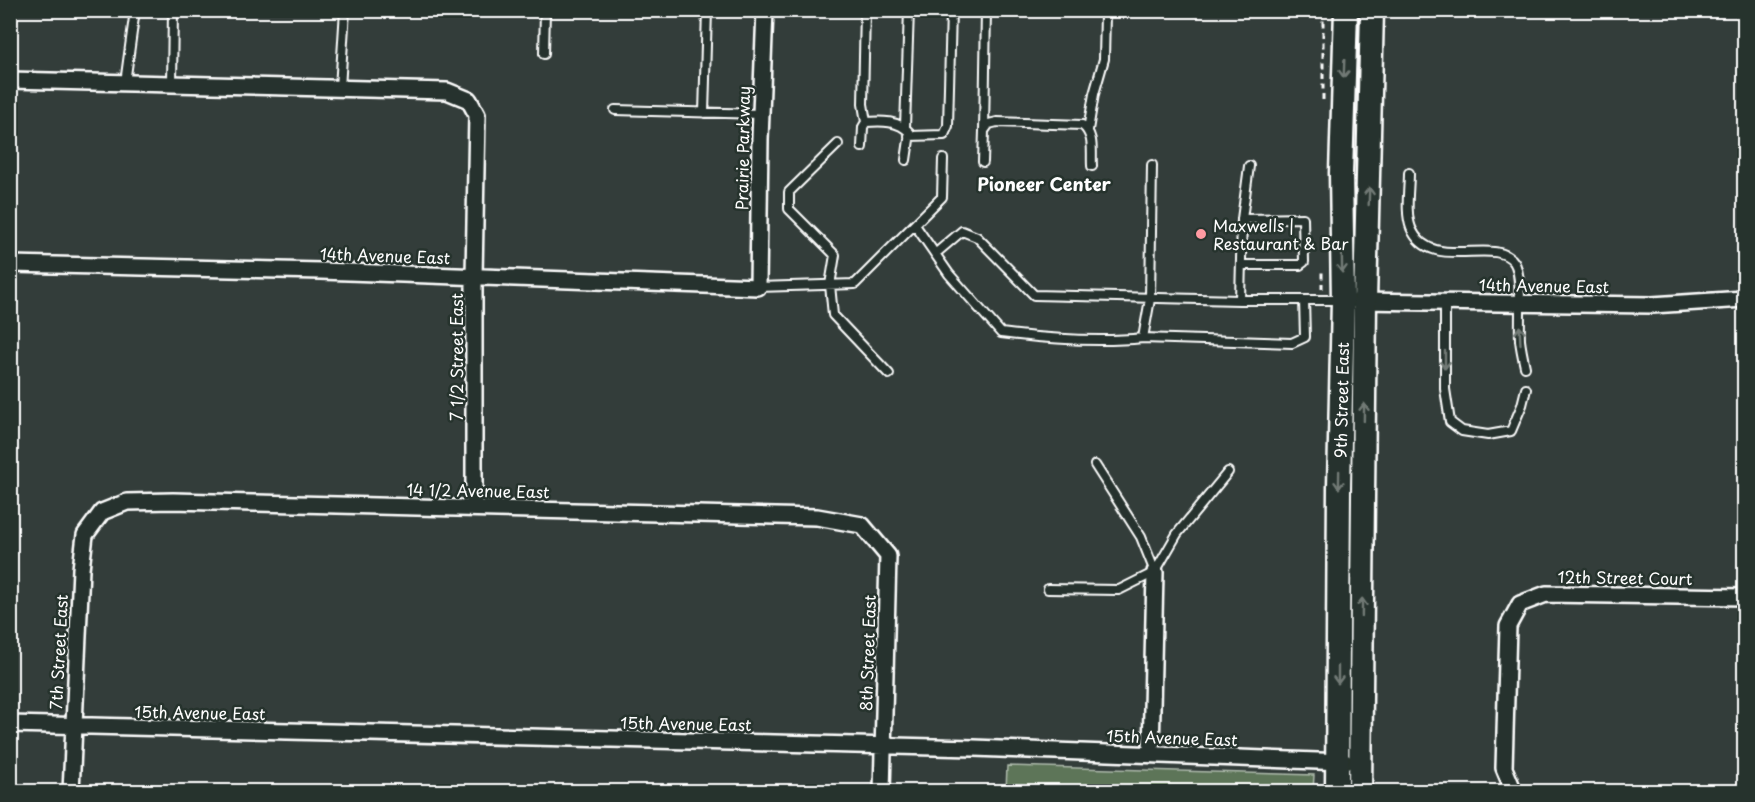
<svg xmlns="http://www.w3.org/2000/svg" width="1755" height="802" font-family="'Playpen Sans',sans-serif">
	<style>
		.park { fill: #5d7458; stroke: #aebaac; stroke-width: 1.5 }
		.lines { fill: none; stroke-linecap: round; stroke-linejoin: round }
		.service-casing { stroke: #fff; stroke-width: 12 }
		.minor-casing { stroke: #fff; stroke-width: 20 }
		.secondary-casing { stroke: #fff; stroke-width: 27 }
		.path { stroke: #fff; stroke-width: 3; stroke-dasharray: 6 4.5; stroke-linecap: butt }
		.service { stroke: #26332d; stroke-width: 8 }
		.minor { stroke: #26332d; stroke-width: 15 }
		.secondary { stroke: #26332d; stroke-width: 22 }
		.oneway { stroke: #727a76 }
		.poi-dot { fill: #ff9aa2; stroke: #26332d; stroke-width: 2 }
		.labels { text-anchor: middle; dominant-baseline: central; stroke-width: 5; stroke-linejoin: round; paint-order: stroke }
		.street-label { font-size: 16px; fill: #fff; stroke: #26332d }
		.poi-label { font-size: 16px; fill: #fff; stroke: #26332d; text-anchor: start }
		.neighbourhood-label { font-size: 18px; font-weight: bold; fill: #fff; stroke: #26332d }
	</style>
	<rect width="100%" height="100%" fill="#333d3a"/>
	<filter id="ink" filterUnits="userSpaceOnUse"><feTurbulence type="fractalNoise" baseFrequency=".0167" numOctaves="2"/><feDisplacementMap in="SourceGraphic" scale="12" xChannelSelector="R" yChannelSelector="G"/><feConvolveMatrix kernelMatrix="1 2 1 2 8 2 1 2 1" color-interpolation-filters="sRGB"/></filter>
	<g filter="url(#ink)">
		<path class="park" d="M1007,766L1314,775L1313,791H1006Z"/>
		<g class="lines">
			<g class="service-casing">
				<path id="service" d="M865,10L863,104L866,122
					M544,54L545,10
					M125,83L135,10
					M172,84L173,10
					M340,88L345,10
					M615,110L761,114
					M704,113L707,10
					M905,127L909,10
					M1088,130L1094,94L1104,59L1105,14L1101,10
					M984,131L986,10
					M909,136L944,135L948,126L951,10
					M838,144L789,192V209L835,255L830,285L833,315L889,374
					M862,147L863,127L866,122C881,121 899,120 910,133L906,160
					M983,162L984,131L989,124L997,122L1082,125C1095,135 1091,151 1092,166
					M1409,173C1409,190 1405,212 1411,228C1430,274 1495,235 1514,262C1523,275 1519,322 1520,340C1521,349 1523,358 1525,367
					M915,225L949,274L1001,333C1048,339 1096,343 1143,338L1150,299L1152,165
					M935,254L962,231L977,237L1034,295L1240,300H1341
					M1241,265H1300L1304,262L1303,218L1242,219
					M758,287L855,284L942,197L943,159
					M1240,300L1242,219L1249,166
					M1445,301V389L1450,422L1462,431L1488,435L1511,431L1522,405L1526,389
					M1143,338L1292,343L1305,337L1304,300
					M1095,465L1141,537L1155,572
					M1048,589L1119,590L1155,572L1177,534L1228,472"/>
			</g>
			<g class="minor-casing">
				<path id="minor" d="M10,80L447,91L469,100L477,115L474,276V508
					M10,264L321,271L758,287L760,139L765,10
					M1358,301L1652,305L1744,299
					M10,724L974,748L1345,762
					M1151,754L1155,572
					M71,792L81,569L85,535L102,512L127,502L173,501L817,517L862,525L888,556L882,792
					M1514,792L1504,768L1508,626L1520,604L1546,594L1744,597"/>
			</g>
			<g class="secondary-casing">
				<g id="secondary">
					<path id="s1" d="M1337,792L1339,487L1343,300L1341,173L1346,10"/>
					<path d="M1360,792L1365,301L1372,10"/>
				</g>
			</g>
			<path class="path" d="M1323,100V10
				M1322,289V268"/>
			<use href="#service" class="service"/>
			<use href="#minor" class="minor"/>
			<use href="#secondary" class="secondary"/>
		</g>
		<defs><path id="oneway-shaft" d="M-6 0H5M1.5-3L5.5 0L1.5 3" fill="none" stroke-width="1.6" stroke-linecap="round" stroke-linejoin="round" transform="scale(1.5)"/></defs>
		<g class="oneway">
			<use href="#oneway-shaft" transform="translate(1344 69) rotate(92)"/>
			<use href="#oneway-shaft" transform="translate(1369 196) rotate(-88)"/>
			<use href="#oneway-shaft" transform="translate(1342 264) rotate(89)"/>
			<use href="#oneway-shaft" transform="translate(1520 335) rotate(-93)"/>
			<use href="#oneway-shaft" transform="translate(1445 360) rotate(90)"/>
			<use href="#oneway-shaft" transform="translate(1364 412) rotate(-89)"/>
			<use href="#oneway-shaft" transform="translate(1339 480) rotate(91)"/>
			<use href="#oneway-shaft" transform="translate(1362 607) rotate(-89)"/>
			<use href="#oneway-shaft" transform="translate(1338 675) rotate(90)"/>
		</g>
	</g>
	<circle class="poi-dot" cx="1201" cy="234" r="6"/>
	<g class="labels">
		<g class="street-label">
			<text transform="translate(742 148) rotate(-89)">Prairie Parkway</text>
			<text transform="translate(385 255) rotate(2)">14th Avenue East</text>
			<text transform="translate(1544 285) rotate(1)">14th Avenue East</text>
			<text transform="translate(456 357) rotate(-90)">7 1/2 Street East</text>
			<text stroke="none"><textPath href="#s1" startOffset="392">9th Street East</textPath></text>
			<text transform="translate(478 490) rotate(1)">14 1/2 Avenue East</text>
			<text transform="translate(1625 577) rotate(1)">12th Street Court</text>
			<text transform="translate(58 652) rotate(-87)">7th Street East</text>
			<text transform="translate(867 653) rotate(-88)">8th Street East</text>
			<text transform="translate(200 712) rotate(1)">15th Avenue East</text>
			<text transform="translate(686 723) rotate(1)">15th Avenue East</text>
			<text transform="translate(1172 737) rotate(2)">15th Avenue East</text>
		</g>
		<g class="poi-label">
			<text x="1213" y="225">Maxwells |<tspan x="1213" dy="18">Restaurant &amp; Bar</tspan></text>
		</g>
		<g class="neighbourhood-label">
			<text x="1044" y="183">Pioneer Center</text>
		</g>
	</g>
	<rect width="1755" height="802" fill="none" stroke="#26332d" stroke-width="36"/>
	<rect x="18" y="18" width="1719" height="766" fill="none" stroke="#fff" stroke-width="2" filter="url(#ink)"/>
</svg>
